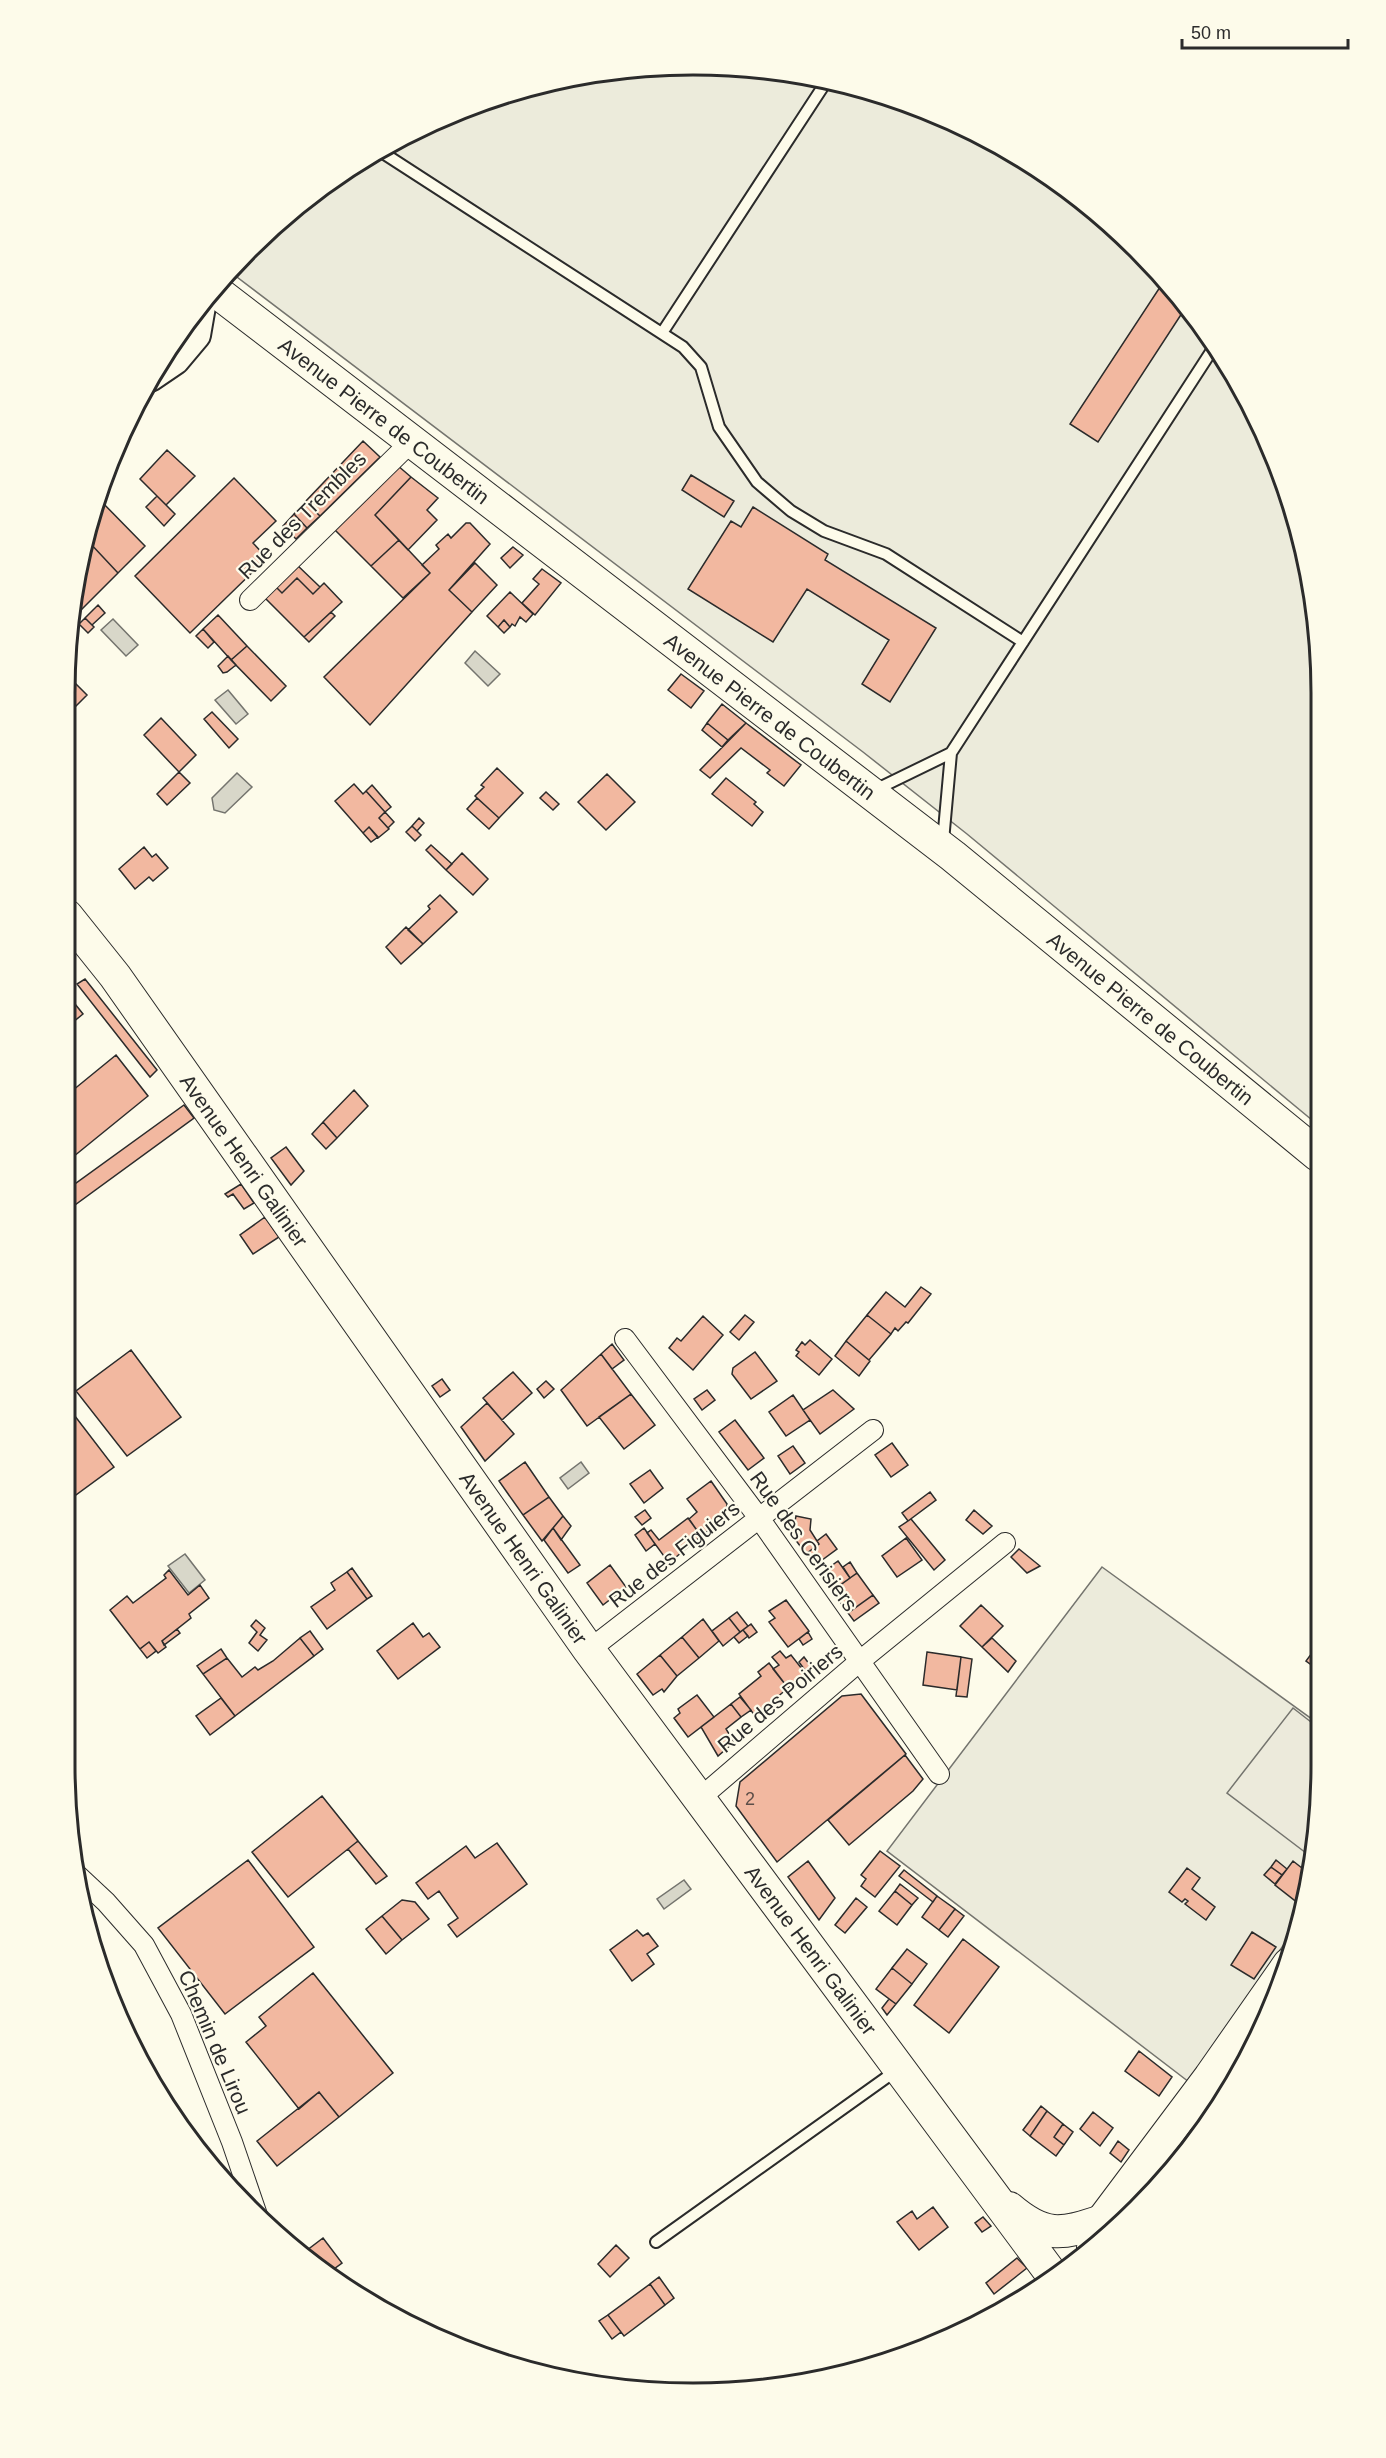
<svg xmlns="http://www.w3.org/2000/svg" width="1386" height="2458" font-family="Helvetica,sans-serif">
	<style>
		.green { fill: #ecebdb; stroke: #74746e; stroke-width: 1.5 }
		.parking { fill: #eceadb; stroke: #74746e; stroke-width: 1.5 }
		.water { fill: #d8d7c9; stroke: #74746e; stroke-width: 1.5 }
		.building { fill: #f2b8a0; stroke: #2b2b2b; stroke-width: 1.5 }
		.lines { fill: none; stroke-linecap: round; stroke-linejoin: round }
		.lane-casing { stroke: #2b2b2b; stroke-width: 14 }
		.street-casing { stroke: #2b2b2b; stroke-width: 22 }
		.secondary-casing { stroke: #2b2b2b; stroke-width: 32 }
		.primary-casing { stroke: #2b2b2b; stroke-width: 34 }
		.lane { stroke: #fdfbea; stroke-width: 10 }
		.street { stroke: #fdfbea; stroke-width: 20 }
		.secondary { stroke: #fdfbea; stroke-width: 28 }
		.primary { stroke: #fdfbea; stroke-width: 32 }
		.labels { text-anchor: middle; dominant-baseline: central; stroke-width: 4.5; stroke-linejoin: round; paint-order: stroke }
		.number-label { font-size: 18px; fill: #5d4e48 }
		.street-label { font-size: 21px; fill: #2b2b2b; stroke: #fdfbea }
		.rim { fill: none; stroke: #2b2b2b; stroke-width: 3 }
	</style>
	<rect width="100%" height="100%" fill="#fdfbea"/>
	<path class="green" d="M652,66L775,70L895,98L1008,149L1137,248L1216,344L1288,491L1316,611L1318,1125L967,834L863,752L229,271L311,194L415,129L531,86Z
		M1102,1567L1320,1725V1806L1296,1927L1189,2082L887,1851Z"/>
	<path class="parking" d="M1293,1708L1320,1729V1806L1310,1856L1227,1793Z"/>
	<path class="water" d="M113,619L138,645L126,656L101,630Z
		M475,651L500,674L488,686L465,663Z
		M228,690L248,714L236,724L215,700Z
		M237,773L252,787L225,813L214,810L212,798Z
		M581,1462L589,1473L568,1489L560,1478Z
		M185,1554L205,1580L189,1593L168,1566Z
		M684,1880L691,1889L664,1909L657,1899Z"/>
	<path class="building" d="M1164,281L1186,307L1098,442L1070,424Z
		M363,441L380,457L320,516L305,502Z
		M167,450L195,476L166,505L140,479Z
		M397,465L411,477L375,515L399,540L371,566L333,528Z
		M691,475L734,501L724,517L682,490Z
		M411,477L438,498L427,510L437,520L408,550L375,515Z
		M234,478L276,521L253,543L267,558L190,633L135,576Z
		M157,496L175,514L164,526L146,507Z
		M97,497L145,546L118,573L88,541Z
		M305,502L320,516L307,528L294,514Z
		M753,507L828,554L825,560L936,628L890,702L862,684L889,640L807,589L773,642L688,589L731,521L741,527Z
		M294,514L307,528L296,539L283,526Z
		M466,523H470L490,544L449,590L472,612L370,725L324,677L430,573L422,565L439,549L436,545L448,534L451,538Z
		M399,540L430,573L403,598L371,566Z
		M88,541L118,573L73,618Z
		M513,547L523,555L510,568L501,558Z
		M295,563L320,587L313,594L297,578L282,593L274,585Z
		M475,563L497,585L472,612L449,590Z
		M542,569L561,583L535,615L522,603L539,584L533,579Z
		M297,578L313,594L324,583L342,602L304,637L263,596L274,585L282,593Z
		M510,592L533,614L526,622L520,617L515,626L512,624L510,627L504,620L498,627L487,616Z
		M98,605L105,613L92,625L85,618Z
		M331,612L335,616L309,642L304,637Z
		M218,615L247,646L231,660L203,629Z
		M85,618L94,627L88,633L79,624Z
		M504,620L510,627L504,633L498,627Z
		M203,629L214,642L208,648L196,636Z
		M247,646L286,686L271,701L231,660Z
		M228,656L236,665L227,672L223,673L218,666Z
		M66,674L87,695L66,716Z
		M681,674L704,691L691,708L668,690Z
		M722,704L746,723L728,740L707,723Z
		M212,712L238,739L229,748L204,719Z
		M161,718L196,755L179,772L144,735Z
		M707,723L728,740L722,747L702,730Z
		M746,723L801,765L784,786L767,773L770,770L741,748L710,778L700,770Z
		M497,768L523,793L499,818L475,796L484,787L481,785Z
		M179,772L190,783L167,805L157,794Z
		M607,774L635,802L606,830L578,802Z
		M726,778L756,802L754,804L763,812L752,826L712,794Z
		M354,784L363,794L366,791L385,812L379,818L389,829L378,838L369,827L363,833L335,801Z
		M372,785L391,807L385,812L366,791Z
		M546,792L559,804L553,810L540,798Z
		M477,798L499,818L489,829L467,809Z
		M385,812L394,822L388,828L379,818Z
		M419,818L424,823L417,831L412,826Z
		M412,826L421,835L415,841L406,832Z
		M369,827L378,837L371,842L363,833Z
		M431,845L452,864L446,870L426,850Z
		M144,847L152,857L156,854L168,868L153,881L149,877L135,889L119,869Z
		M462,853L488,879L473,895L446,870Z
		M440,895L457,912L423,944L408,930L430,909L428,906Z
		M406,927L423,944L401,964L386,947Z
		M85,979L157,1070L150,1077L77,984Z
		M67,994L83,1014L67,1027Z
		M116,1055L148,1096L68,1161L67,1095Z
		M354,1090L368,1106L337,1138L323,1122Z
		M184,1105L194,1118L68,1210V1189Z
		M323,1122L337,1138L326,1149L312,1134Z
		M286,1147L304,1171L291,1185L271,1158Z
		M241,1184L254,1203L244,1209L233,1194L228,1197L225,1194Z
		M265,1217L279,1237L253,1254L240,1235Z
		M921,1287L931,1294L908,1323L906,1322L898,1331L895,1328L891,1334L867,1315L886,1292L905,1307Z
		M745,1315L754,1322L739,1340L730,1332Z
		M867,1315L891,1334L869,1360L846,1341Z
		M703,1316L723,1335L693,1370L669,1348L677,1338L681,1341Z
		M810,1340L832,1359L819,1375L796,1356L799,1352L796,1350L802,1342L805,1345Z
		M846,1341L870,1361L859,1376L835,1356Z
		M612,1344L624,1360L612,1369L601,1354Z
		M131,1350L181,1417L127,1456L76,1391Z
		M755,1352L777,1381L751,1399L732,1374L733,1368Z
		M601,1354L631,1394L587,1426L561,1390Z
		M513,1372L532,1393L502,1420L483,1398Z
		M442,1379L450,1390L440,1397L432,1386Z
		M546,1381L554,1389L544,1398L537,1389Z
		M707,1390L715,1400L702,1410L694,1399Z
		M833,1390L854,1409L820,1434L803,1410Z
		M631,1394L655,1425L624,1449L599,1417Z
		M793,1395L810,1420L786,1436L769,1412Z
		M487,1403L514,1434L485,1461L461,1427Z
		M68,1407L114,1467L69,1500Z
		M735,1420L764,1458L748,1470L719,1432Z
		M892,1443L908,1465L891,1477L875,1455Z
		M793,1446L805,1463L790,1474L778,1456Z
		M525,1462L549,1497L523,1515L499,1481Z
		M650,1470L663,1488L644,1503L630,1484Z
		M711,1481L727,1504L724,1523L712,1533L709,1530L701,1536L689,1519L697,1512L687,1499Z
		M930,1492L936,1500L908,1521L902,1513Z
		M549,1497L563,1516L542,1541L523,1515Z
		M645,1510L651,1518L642,1525L635,1517Z
		M974,1510L992,1526L983,1534L966,1520Z
		M563,1516L571,1526L561,1540L553,1528Z
		M796,1516L811,1519L810,1530L819,1544L806,1554L792,1535Z
		M688,1518L701,1536L669,1563L647,1533L651,1530L659,1540Z
		M911,1519L945,1560L934,1570L899,1527Z
		M553,1528L580,1565L568,1573L544,1540Z
		M644,1528L655,1544L646,1551L635,1535Z
		M826,1534L837,1549L814,1566L806,1554L819,1544L817,1541Z
		M906,1538L922,1560L897,1577L882,1556Z
		M1019,1549L1040,1566L1027,1573L1011,1557Z
		M838,1561L850,1578L832,1591L820,1574Z
		M850,1562L857,1573L850,1578L843,1567Z
		M610,1565L626,1587L603,1605L587,1583Z
		M352,1568L372,1596L367,1599L347,1572Z
		M169,1570L188,1595L200,1585L209,1598L189,1614L191,1618L162,1641L166,1647L158,1653L149,1642L140,1649L110,1610L127,1596L133,1603L166,1578L164,1575Z
		M347,1572L367,1599L327,1629L311,1607L335,1590L331,1583Z
		M857,1573L873,1595L848,1613L832,1591Z
		M873,1595L879,1603L854,1621L848,1613Z
		M786,1600L809,1631L788,1647L769,1622L775,1618L769,1611Z
		M981,1605L1003,1626L982,1647L960,1626Z
		M737,1612L748,1626L740,1632L729,1618Z
		M729,1618L740,1632L723,1646L712,1631Z
		M703,1619L719,1641L699,1658L682,1637Z
		M256,1620L265,1628L260,1635L267,1640L258,1651L249,1643L257,1632L251,1626Z
		M413,1623L423,1637L429,1633L440,1647L398,1679L377,1651Z
		M751,1624L757,1632L749,1638L743,1630Z
		M177,1629L180,1633L164,1645L162,1641Z
		M743,1630L748,1636L739,1643L734,1637Z
		M310,1631L323,1649L314,1656L300,1638Z
		M808,1632L812,1639L803,1645L799,1639Z
		M682,1637L699,1658L677,1676L660,1655Z
		M300,1638L314,1656L235,1716L203,1674L227,1658L242,1677L255,1667L258,1670L273,1661Z
		M992,1638L1016,1661L1008,1672L982,1647Z
		M149,1642L156,1651L147,1658L140,1649Z
		M1320,1642V1671L1306,1661Z
		M221,1649L227,1658L203,1674L197,1666Z
		M780,1651L786,1658L791,1655L806,1674L788,1688L773,1669L779,1665L772,1657Z
		M927,1652L961,1657L957,1690L923,1685Z
		M660,1655L677,1676L664,1692L662,1689L653,1695L637,1674Z
		M804,1657L813,1669L807,1673L799,1662Z
		M961,1657L972,1659L967,1697L956,1696Z
		M769,1663L788,1688L755,1716L739,1694L761,1676L758,1672Z
		M861,1694L906,1754L777,1862L736,1806L740,1782L842,1696Z
		M697,1695L714,1717L688,1737L674,1718L680,1713L678,1709Z
		M740,1697L751,1710L741,1717L731,1704Z
		M221,1698L235,1716L210,1735L196,1716Z
		M731,1704L741,1717L726,1729L734,1742L718,1756L701,1727Z
		M905,1755L923,1779L913,1791L849,1845L828,1820Z
		M322,1796L358,1841L288,1897L252,1852Z
		M358,1841L387,1876L376,1884L348,1849Z
		M497,1843L527,1884L457,1937L448,1925L458,1918L439,1891L428,1899L416,1883L466,1846L475,1858Z
		M880,1851L900,1866L875,1897L861,1886L866,1879L861,1875Z
		M248,1860L314,1947L225,2014L158,1928Z
		M1276,1860L1287,1869L1282,1875L1271,1867Z
		M808,1861L835,1898L819,1920L788,1877Z
		M1293,1861L1307,1872L1302,1896L1298,1903L1275,1885Z
		M1271,1867L1282,1875L1275,1884L1264,1875Z
		M1187,1868L1200,1878L1192,1889L1215,1907L1206,1920L1185,1904L1188,1901L1185,1899L1182,1902L1169,1892Z
		M904,1870L937,1896L933,1902L899,1876Z
		M900,1884L918,1898L912,1905L895,1891Z
		M895,1891L912,1905L897,1925L879,1911Z
		M937,1896L955,1909L939,1930L922,1917Z
		M856,1898L867,1907L845,1933L835,1925Z
		M402,1900L415,1902L429,1919L402,1940L382,1916Z
		M955,1909L964,1916L948,1937L939,1930Z
		M382,1916L402,1940L386,1954L366,1929Z
		M637,1930L643,1936L648,1933L658,1946L647,1954L654,1964L632,1981L610,1950Z
		M1252,1932L1276,1947L1254,1979L1231,1965Z
		M963,1939L999,1967L949,2033L914,2005Z
		M907,1949L927,1964L912,1984L892,1968Z
		M892,1968L912,1984L896,2004L876,1989Z
		M313,1973L393,2073L339,2117L319,2092L299,2109L246,2042L266,2026L259,2017Z
		M889,1999L896,2004L887,2015L882,2008Z
		M1139,2051L1172,2077L1159,2096L1125,2071Z
		M319,2092L339,2117L277,2166L257,2141Z
		M1041,2106L1047,2111L1030,2136L1023,2130Z
		M1047,2111L1063,2124L1054,2137L1064,2145L1056,2156L1030,2136Z
		M1093,2112L1113,2128L1100,2146L1080,2129Z
		M1063,2124L1073,2132L1064,2145L1054,2137Z
		M1118,2141L1129,2150L1121,2162L1110,2153Z
		M933,2207L948,2227L919,2250L897,2222L912,2211L917,2219Z
		M983,2217L991,2226L982,2232L975,2223Z
		M323,2238L342,2263L327,2274L302,2254Z
		M616,2245L629,2258L610,2277L598,2264Z
		M1017,2258L1027,2268L994,2294L986,2283Z
		M659,2277L674,2298L665,2305L650,2284Z
		M650,2284L665,2305L624,2336L608,2315Z
		M608,2315L621,2332L612,2339L599,2321Z"/>
	<g class="lines">
		<g class="lane-casing">
			<path id="lane" d="M380,151L683,347L701,367L719,427L757,482L791,511L824,531L886,554L1023,642
				M662,333L826,82
				M951,753L1216,344
				M875,790L951,753L943,841
				M656,2242L897,2070"/>
		</g>
		<g class="street-casing">
			<path id="street" d="M250,600L413,440
				M625,1339L759,1518L939,1774
				M589,1650L873,1430
				M699,1799L860,1661L1005,1543
				M76,1874L106,1902L144,1945L181,2014L232,2142L258,2218
				M1186,2109L1205,2124"/>
		</g>
		<g class="secondary-casing">
			<path id="secondary" d="M150,377L175,360L196,335L201,306"/>
		</g>
		<g class="primary-casing">
			<g id="primary">
				<path id="s1" d="M213,289L953,856L1318,1155"/>
				<path id="s2" d="M67,916L115,976L589,1650L1053,2276"/>
				<path d="M1009,2208C1044,2238 1061,2235 1102,2221"/>
				<path d="M1093,2248L1102,2221L1210,2077L1289,1964"/>
			</g>
		</g>
		<use href="#lane" class="lane"/>
		<use href="#street" class="street"/>
		<use href="#secondary" class="secondary"/>
		<use href="#primary" class="primary"/>
	</g>
	<g class="labels">
		<g class="number-label">
			<text x="750" y="1799">2</text>
		</g>
		<g class="street-label">
			<text stroke="none"><textPath href="#s1" startOffset="216">Avenue Pierre de Coubertin</textPath></text>
			<text transform="translate(302 515) rotate(-45)">Rue des Trembles</text>
			<text stroke="none"><textPath href="#s1" startOffset="702">Avenue Pierre de Coubertin</textPath></text>
			<text stroke="none"><textPath href="#s1" startOffset="1188">Avenue Pierre de Coubertin</textPath></text>
			<text stroke="none"><textPath href="#s2" startOffset="302">Avenue Henri Galinier</textPath></text>
			<text transform="translate(804 1541) rotate(54)">Rue des Cerisiers</text>
			<text transform="translate(674 1554) rotate(-38)">Rue des Figuiers</text>
			<text stroke="none"><textPath href="#s2" startOffset="788">Avenue Henri Galinier</textPath></text>
			<text transform="translate(780 1698) rotate(-40)">Rue des Poiriers</text>
			<text stroke="none"><textPath href="#s2" startOffset="1274">Avenue Henri Galinier</textPath></text>
			<text transform="translate(215 2042) rotate(67)">Chemin de Lirou</text>
		</g>
	</g>
	<path d="M0 0H1386V2458H0ZM693 75H693A618 618 0 0 1 1311 693V1765A618 618 0 0 1 693 2383H693A618 618 0 0 1 75 1765V693A618 618 0 0 1 693 75Z" fill="#fdfbea" fill-rule="evenodd"/>
	<path class="rim" d="M693 75H693A618 618 0 0 1 1311 693V1765A618 618 0 0 1 693 2383H693A618 618 0 0 1 75 1765V693A618 618 0 0 1 693 75Z"/>
	<path d="M1182 39v9h166v-9" fill="none" stroke="#2b2b2b" stroke-width="3"/>
	<text x="1191" y="39" font-size="18" fill="#2b2b2b" stroke="#fdfbea" stroke-width="4.5" paint-order="stroke">50 m</text>
</svg>
